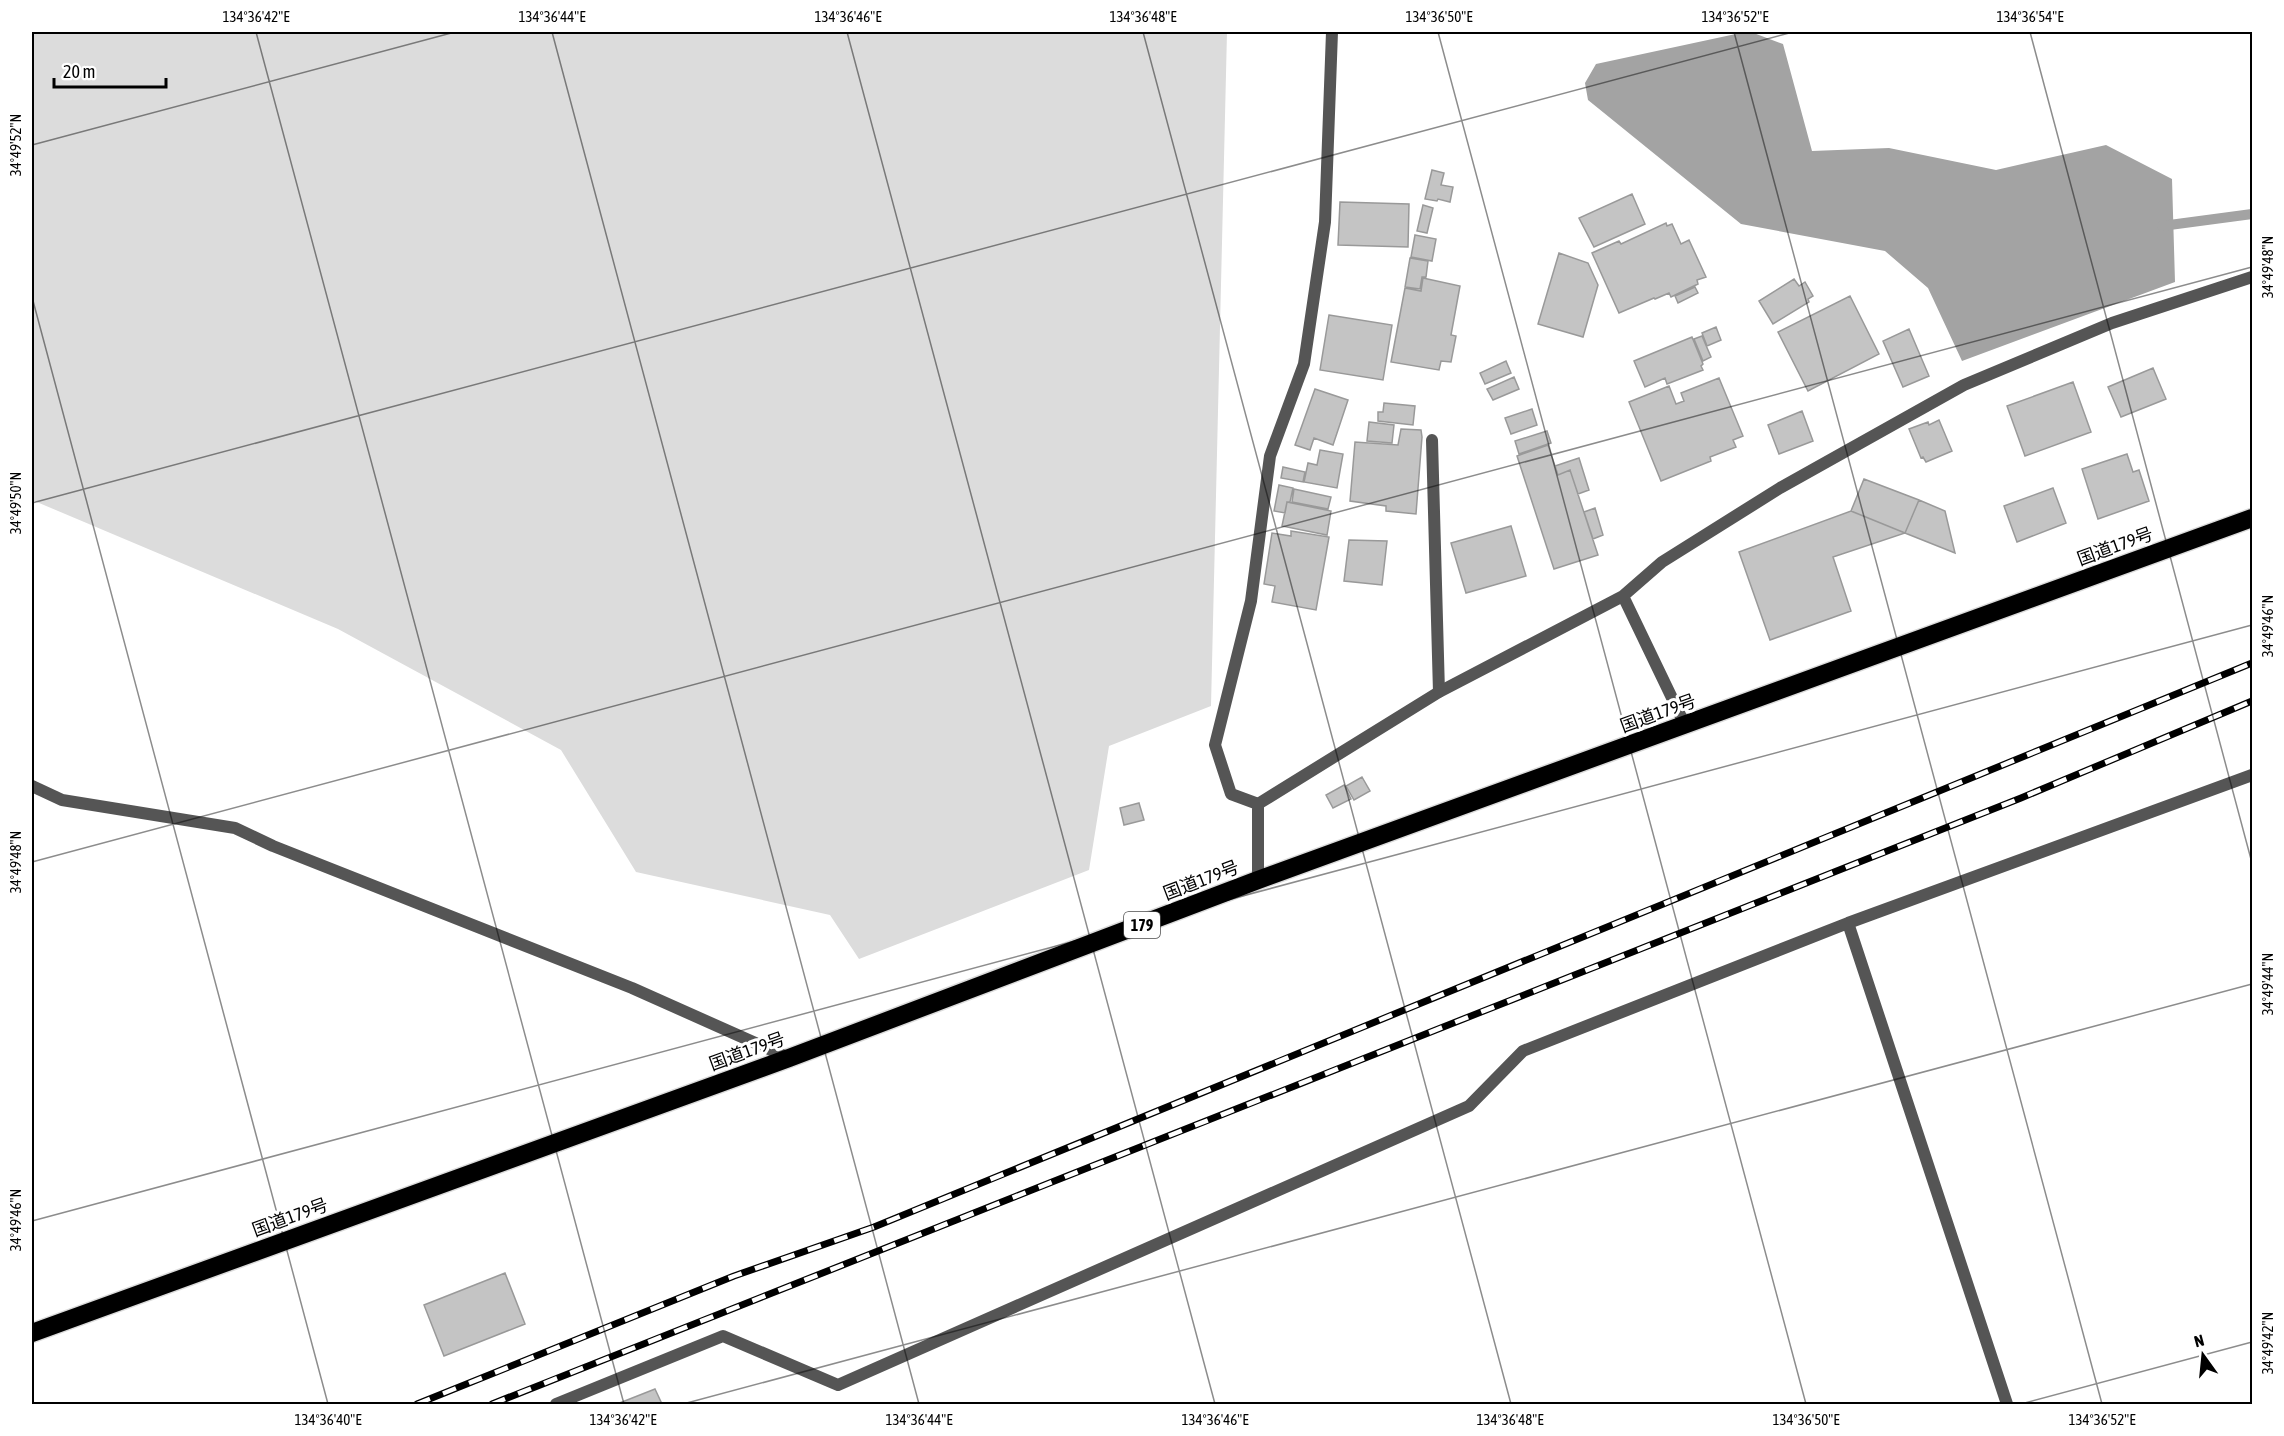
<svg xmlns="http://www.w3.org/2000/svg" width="2284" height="1436" font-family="'Asap Condensed','Noto Sans JP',sans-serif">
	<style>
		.green { fill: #dcdcdc }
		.water { fill: #a3a3a3 }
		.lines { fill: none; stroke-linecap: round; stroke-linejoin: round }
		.stream { stroke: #a3a3a3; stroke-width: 10 }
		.building { fill: #c4c4c4; stroke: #999; stroke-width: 1.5 }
		.highway-casing { stroke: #dbdbdb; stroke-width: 21 }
		.lane { stroke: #555; stroke-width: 12 }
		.street { stroke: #555; stroke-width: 12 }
		.highway { stroke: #000; stroke-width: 18 }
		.rail-casing { stroke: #000; stroke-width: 7 }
		.rail { stroke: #fff; stroke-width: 4.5; stroke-dasharray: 14; stroke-linecap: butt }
		.ticks { fill: none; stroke: #000; stroke-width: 1.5; stroke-opacity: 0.45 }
		.labels { text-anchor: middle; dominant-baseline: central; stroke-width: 6; stroke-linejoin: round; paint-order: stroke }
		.shield { fill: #fff; stroke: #4c4c4c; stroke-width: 1.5 }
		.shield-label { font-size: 16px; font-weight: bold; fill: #000 }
		.street-label { font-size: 18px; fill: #000; stroke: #fff }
		.neatline { fill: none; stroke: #000; stroke-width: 2 }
		.ticks-label { font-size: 15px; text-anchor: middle; fill: #000 }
	</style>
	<rect width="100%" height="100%" fill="#fff"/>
	<path class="green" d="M32,32H1227L1211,706L1109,746L1089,870L859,959L830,915L636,872L561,750L338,629L32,500Z"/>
	<path class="water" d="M1745,32H1751L1783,44L1812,151L1889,148L1996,170L2106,145L2172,179L2175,282L1962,361L1928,288L1885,251L1741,224L1588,100L1585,83L1596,64Z"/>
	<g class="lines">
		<path class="stream" d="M2162,226L2252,214"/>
	</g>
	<path class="building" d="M1432,170L1444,173L1441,185L1453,187L1450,202L1438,199L1437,201L1425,199Z
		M1632,194L1645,224L1594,247L1579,218Z
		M1340,202L1409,204L1408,247L1338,245Z
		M1423,205L1433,208L1427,233L1417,231Z
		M1666,223L1667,226L1672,224L1681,244L1689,240L1706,277L1697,280L1698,284L1671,297L1669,293L1655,299L1654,298L1619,313L1592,253L1619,241L1621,244Z
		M1415,235L1436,239L1432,261L1411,257Z
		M1559,253L1588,263L1598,285L1583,337L1538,324Z
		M1410,258L1428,261L1426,277H1422L1420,289L1405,287Z
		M1423,278L1460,286L1451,335L1456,336L1451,362L1441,361L1439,370L1391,362L1405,288L1421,291Z
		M1794,279L1799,286L1805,282L1813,296L1808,299L1809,302L1773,324L1759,301Z
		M1695,287L1698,293L1678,303L1675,296Z
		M1850,296L1879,354L1808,391L1778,332Z
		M1329,315L1392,325L1383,380L1320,370Z
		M1716,327L1721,340L1707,346L1702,333Z
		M1909,329L1929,376L1903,387L1883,341Z
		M1702,336L1711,357L1703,361L1694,339Z
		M1692,337L1703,364L1701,366L1703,370L1667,384L1665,378L1645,387L1634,361Z
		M1506,361L1511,373L1485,384L1480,373Z
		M2153,368L2166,399L2121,417L2108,387Z
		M1514,377L1519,389L1493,400L1487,389Z
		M1719,378L1743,436L1733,440L1736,447L1710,457L1711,461L1661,481L1629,402L1669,386L1676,404L1684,401L1681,393Z
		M2073,382L2091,432L2025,456L2007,406Z
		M1315,389L1348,400L1333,445L1314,438L1310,450L1295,445Z
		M1384,403L1415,406L1413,425L1378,421V412H1383Z
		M1532,409L1537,425L1511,434L1505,418Z
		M1802,411L1813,441L1779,454L1768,425Z
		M1939,420L1952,451L1926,462L1923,457L1921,458L1909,429L1928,422L1929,425Z
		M1369,422L1394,425L1392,443L1367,441Z
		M1401,429L1421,430L1422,437L1416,514L1386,511V506L1350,501L1355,442L1398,445Z
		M1547,431L1551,443L1519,454L1515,441Z
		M1548,445L1558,475L1570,470L1598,555L1554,569L1517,456Z
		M1320,450L1343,454L1337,488L1304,482L1308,463L1317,465Z
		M2127,454L2133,472L2139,470L2149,501L2098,519L2082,469Z
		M1579,458L1589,490L1578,494L1570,470L1558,475L1555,466Z
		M1283,467L1305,472L1303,482L1281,478Z
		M1864,479L1919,500L1905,533L1851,511Z
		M1279,485L1293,488L1290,502H1287L1285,513L1274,511Z
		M2053,488L2066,523L2017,542L2004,506Z
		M1294,489L1331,497L1328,509L1292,502Z
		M1919,500L1945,511L1955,553L1905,533Z
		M1287,502L1331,511L1327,535L1282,526Z
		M1595,508L1603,535L1593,539L1584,512Z
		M1851,511L1905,533L1833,557L1851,611L1770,640L1739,552Z
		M1511,526L1526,576L1466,593L1451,543Z
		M1291,531L1329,537L1316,610L1272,602L1275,586L1264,584L1272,533L1291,536Z
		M1349,540L1387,541L1382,585L1344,581Z
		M1362,777L1370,791L1354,800L1346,786Z
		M1344,785L1351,799L1333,808L1326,795Z
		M1139,803L1144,820L1124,825L1120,808Z
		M505,1273L525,1324L444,1356L424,1305Z
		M655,1389L662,1404H617Z"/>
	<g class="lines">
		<g class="highway-casing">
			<path id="highway" d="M32,1333L789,1058L1258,880L2252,518"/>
		</g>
		<path class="lane" d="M1432,440L1439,692"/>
		<path class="street" d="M1623,596L1685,725
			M32,786L62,800L235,828L273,846L632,988L789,1058
			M1258,804L1231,794L1215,745L1251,601L1270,456L1304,364L1325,222L1332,32
			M1258,880V804L1439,692L1623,596L1662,562L1780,488L1964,385L2112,323L2252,277
			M1848,923L2007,1404
			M556,1404L723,1336L838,1385L1469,1106L1523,1051L1848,923L2252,775"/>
		<use href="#highway" class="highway"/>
		<g class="rail-casing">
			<path id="rail" d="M417,1404L734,1276L874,1227L2252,663
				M492,1404L2021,798L2252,701"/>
		</g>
		<use href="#rail" class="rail"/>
	</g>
	<path class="ticks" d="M256,32L624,1404M552,32L919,1404M847,32L1215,1404M1143,32L1511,1404M1438,32L1806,1404M1734,32L2102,1404M2030,32L2252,863M32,145L455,32M32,297L328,1404M32,503L1793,32M32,862L2252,267M32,1221L2252,625M32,1400L33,1404M683,1404L2252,984M2021,1404L2252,1342"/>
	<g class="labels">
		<rect class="shield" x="1124" y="912" width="36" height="26" rx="4.5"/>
		<g class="shield-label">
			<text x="1142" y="925">179</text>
		</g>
		<g class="street-label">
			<text transform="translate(2115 546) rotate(-20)">国道179号</text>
			<text transform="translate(1658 713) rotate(-20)">国道179号</text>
			<text transform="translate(1201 880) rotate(-21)">国道179号</text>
			<text transform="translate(747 1051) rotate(-20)">国道179号</text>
			<text transform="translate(290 1217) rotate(-20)">国道179号</text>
		</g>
	</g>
	<rect width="2284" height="1436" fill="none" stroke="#ffffff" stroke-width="66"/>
	<g transform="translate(2203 1355) rotate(345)" stroke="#ffffff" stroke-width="4.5" paint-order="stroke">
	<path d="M0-4.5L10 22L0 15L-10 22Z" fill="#000000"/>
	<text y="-9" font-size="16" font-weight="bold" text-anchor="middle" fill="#000000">N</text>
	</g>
	<path d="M54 78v9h112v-9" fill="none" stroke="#000000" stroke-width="3"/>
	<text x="63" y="78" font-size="18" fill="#000000" stroke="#ffffff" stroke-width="4.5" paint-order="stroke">20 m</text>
	<rect x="33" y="33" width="2218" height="1370" class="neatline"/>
	<g class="ticks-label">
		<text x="256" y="22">134°36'42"E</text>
		<text x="552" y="22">134°36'44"E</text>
		<text x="848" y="22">134°36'46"E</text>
		<text x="1143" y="22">134°36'48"E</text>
		<text x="1439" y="22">134°36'50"E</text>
		<text x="1735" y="22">134°36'52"E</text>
		<text x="2030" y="22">134°36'54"E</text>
		<text transform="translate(16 145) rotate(-90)" y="5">34°49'52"N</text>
		<text transform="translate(2268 267) rotate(-90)" y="5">34°49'48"N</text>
		<text transform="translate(16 503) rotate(-90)" y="5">34°49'50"N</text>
		<text transform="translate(2268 626) rotate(-90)" y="5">34°49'46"N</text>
		<text transform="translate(16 862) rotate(-90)" y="5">34°49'48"N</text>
		<text transform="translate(2268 984) rotate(-90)" y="5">34°49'44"N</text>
		<text transform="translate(16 1220) rotate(-90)" y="5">34°49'46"N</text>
		<text transform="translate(2268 1343) rotate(-90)" y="5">34°49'42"N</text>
		<text x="328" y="1425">134°36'40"E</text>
		<text x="623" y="1425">134°36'42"E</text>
		<text x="919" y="1425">134°36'44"E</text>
		<text x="1215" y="1425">134°36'46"E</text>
		<text x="1510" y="1425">134°36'48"E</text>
		<text x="1806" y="1425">134°36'50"E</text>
		<text x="2102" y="1425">134°36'52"E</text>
	</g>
</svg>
